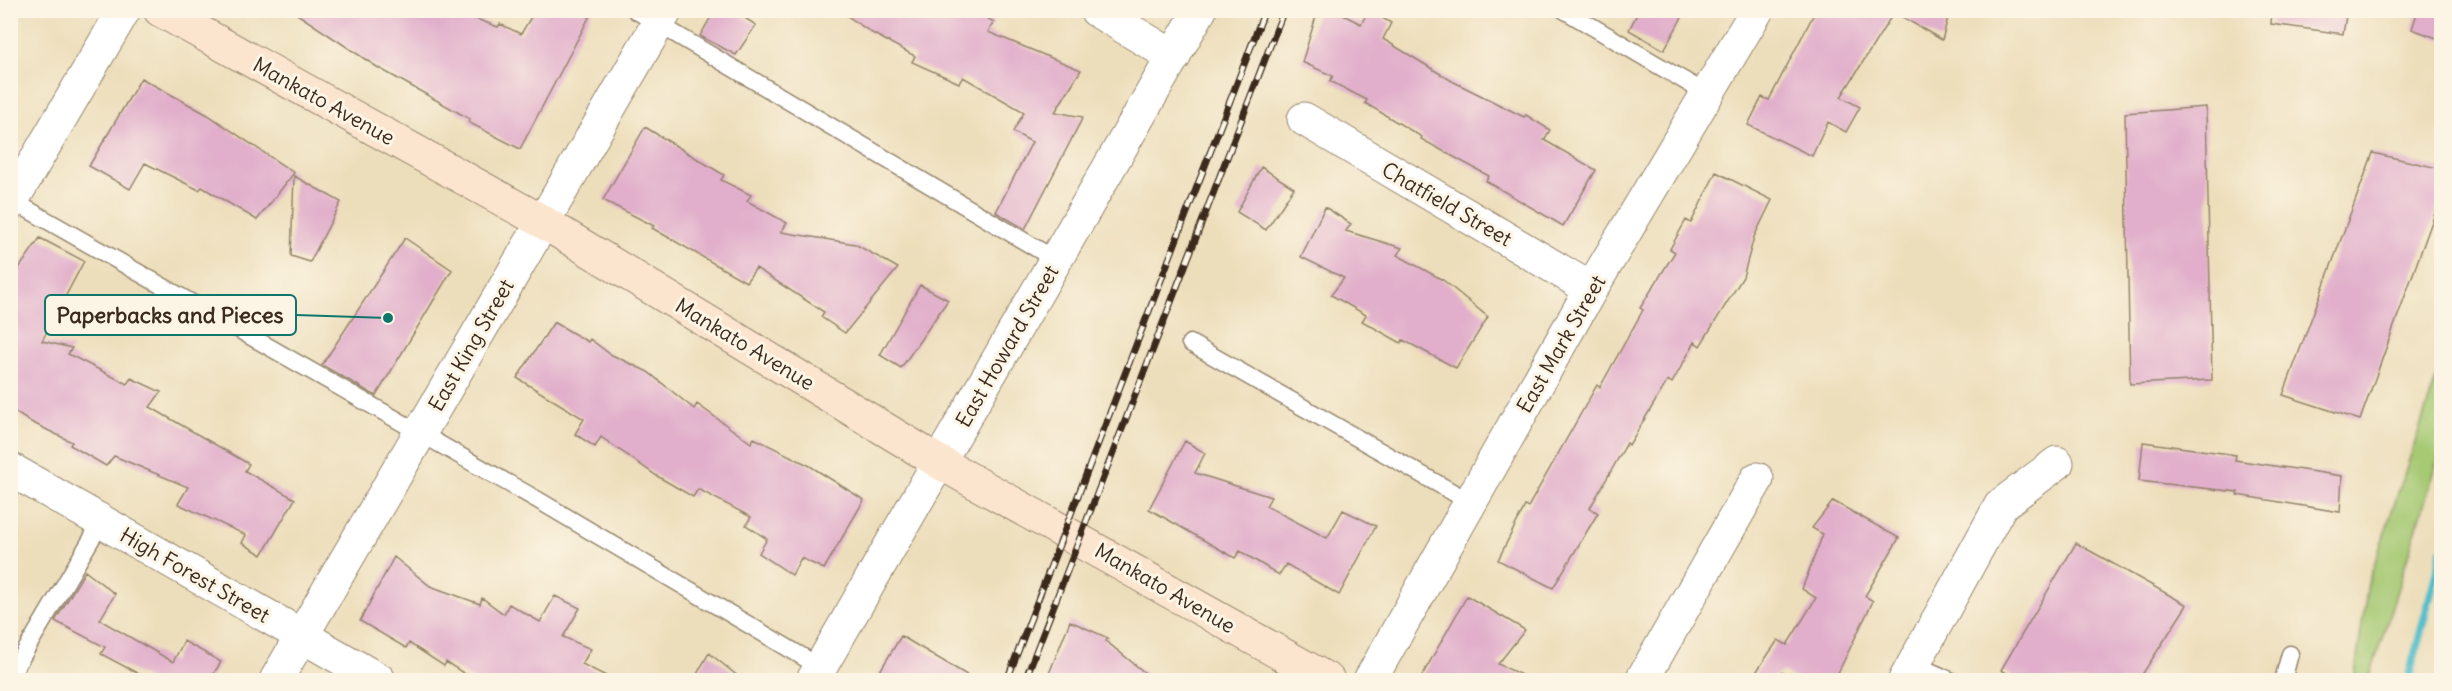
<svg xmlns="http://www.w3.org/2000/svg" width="2452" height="691" font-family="Delius,sans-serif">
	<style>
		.green { fill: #a6c973; stroke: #707a48; stroke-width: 1.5 }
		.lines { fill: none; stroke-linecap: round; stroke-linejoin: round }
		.stream { stroke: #4fbcc9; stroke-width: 8 }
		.building { fill: #e1afcb }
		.service-casing { stroke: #94846c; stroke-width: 19 }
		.minor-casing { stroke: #94846c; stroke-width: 35 }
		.tertiary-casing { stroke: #94846c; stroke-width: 35 }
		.secondary-casing { stroke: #94846c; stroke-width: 35 }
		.service { stroke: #fff; stroke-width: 16 }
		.minor { stroke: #fff; stroke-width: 33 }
		.tertiary { stroke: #fff; stroke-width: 33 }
		.secondary { stroke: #fce5cf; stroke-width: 33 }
		.rail-casing { stroke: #3b2a1e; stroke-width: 7 }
		.rail { stroke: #fcf5e5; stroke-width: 4.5; stroke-dasharray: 14; stroke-linecap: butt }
		.labels { text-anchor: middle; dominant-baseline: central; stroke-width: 6; stroke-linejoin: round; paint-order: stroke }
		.street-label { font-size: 21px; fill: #3b2a1e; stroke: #fcf5e5 }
		.leader { fill: none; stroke: #0f766e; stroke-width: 2 }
		.callout-dot { fill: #0f766e; stroke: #fcf5e5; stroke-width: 2 }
		.callout { fill: #fcf5e5; stroke: #0f766e; stroke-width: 2 }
		.callout-label { font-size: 22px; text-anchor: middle; font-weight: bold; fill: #3b2a1e }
	</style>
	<rect width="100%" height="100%" fill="#fcf5e5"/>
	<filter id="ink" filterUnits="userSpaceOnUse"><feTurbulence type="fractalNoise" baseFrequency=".0167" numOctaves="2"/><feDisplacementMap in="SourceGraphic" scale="12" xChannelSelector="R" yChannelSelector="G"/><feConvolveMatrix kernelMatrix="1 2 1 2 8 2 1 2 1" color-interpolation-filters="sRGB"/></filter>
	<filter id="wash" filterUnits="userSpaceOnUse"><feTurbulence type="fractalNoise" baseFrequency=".008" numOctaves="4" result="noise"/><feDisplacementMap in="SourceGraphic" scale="24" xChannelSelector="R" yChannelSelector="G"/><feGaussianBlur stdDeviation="1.35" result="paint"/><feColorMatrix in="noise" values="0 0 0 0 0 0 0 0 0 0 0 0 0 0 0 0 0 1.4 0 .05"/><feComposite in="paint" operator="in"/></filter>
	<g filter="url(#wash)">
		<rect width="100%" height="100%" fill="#eddebb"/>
		<path class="green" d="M2441,364V451L2371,673L2365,680H2354L2368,583Z"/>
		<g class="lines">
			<path class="stream" d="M2408,680L2442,551"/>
		</g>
		<g id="blocks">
			<path class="building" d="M291,10H452L498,27L500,24L521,34L535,10H593L520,149L468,122L470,119L377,67Z
				M715,10H732L756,25L736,55L700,36Z
				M839,10H973L994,22L988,32L1081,70L1055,112L1083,117L1025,229L996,212L1032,142L1013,132L1024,112L963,77L959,83L912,62L915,56L872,33Z
				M1318,10H1333L1361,24L1369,10L1391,23L1383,39L1452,81L1524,117L1526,115L1550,130L1544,140L1596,170L1563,226L1486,181L1489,176L1421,139L1422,137L1365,103L1367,100L1330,81L1333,76L1302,62Z
				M1639,10H1686L1664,50L1629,30Z
				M1816,10H1950L1942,40L1894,12L1841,97L1860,107L1846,132L1828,122L1812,156L1748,125L1762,97L1769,100Z
				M2272,10H2347L2343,34L2271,24Z
				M2418,10H2442V40L2412,29Z
				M141,78L208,115L294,173L257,220L202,187L199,190L145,163L130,189L89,166Z
				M2206,107L2212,380L2130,384L2125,113Z
				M645,127L724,175L721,180L751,195L747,201L787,223L781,232L855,244L898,268L845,333L821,317L824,312L756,268L746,282L652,228L654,226L603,200Z
				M2373,153L2442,169V194L2360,420L2283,395Z
				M1261,167L1294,188L1266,230L1237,212Z
				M1716,172L1772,200L1754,237L1743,277L1700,346L1695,342L1672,383L1668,380L1629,445L1627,443L1590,508L1598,513L1553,588L1498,560L1525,506L1528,507L1597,385L1600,387L1643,310L1640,308L1675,252L1670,249L1686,220L1691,223Z
				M294,176L341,202L310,262L291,256Z
				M1325,207L1351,224L1346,231L1402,248L1397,255L1443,280L1488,317L1456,368L1403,340L1401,343L1362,321L1366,315L1331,295L1344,278L1301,257Z
				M40,238L84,261L42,341L72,348L68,354L127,384L131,378L161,392L150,407L249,464L245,471L295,499L262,555L242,543L246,535L178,504L188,487L114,456L106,466L70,445L72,442L29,421L10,409V281Z
				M405,238L452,270L376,396L322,365Z
				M920,285L948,300L901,368L880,355Z
				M554,322L588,342L590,339L610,354L648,372L694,409L697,404L751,443L754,438L810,466L864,500L824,569L801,558L792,575L759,553L767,539L746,525L751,517L698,489L693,497L657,476L601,437L595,447L575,434L584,419L517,378Z
				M1185,441L1205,453L1195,473L1271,497L1266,506L1327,538L1343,510L1376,526L1339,595L1286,564L1279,575L1240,551L1235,558L1149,509Z
				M2143,442L2236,455L2235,460L2342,476L2340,512L2237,495L2238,492L2139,481Z
				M1833,501L1899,538L1865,596L1873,601L1834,681H1801L1782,672L1766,681H1750L1778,640L1787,645L1816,598L1802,589L1823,534L1812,528Z
				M2076,543L2187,605L2138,681H2021L2001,670Z
				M394,557L430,586L480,604L482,598L504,614L509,604L540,622L555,596L580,608L563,637L591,649L582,664L616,681H476L446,662L444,666L409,643L406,648L360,621Z
				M85,571L115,594L100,620L173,662L184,641L221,662L209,681H152L101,654L105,647L55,621Z
				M1467,596L1525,630L1498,664L1534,681H1419Z
				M1070,621L1108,638L1106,641L1155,681H1046Z
				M901,636L977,681H874Z
				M709,653L744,681H693Z"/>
		</g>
	</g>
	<g filter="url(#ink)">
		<use href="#blocks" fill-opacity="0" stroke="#94846c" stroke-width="1.5"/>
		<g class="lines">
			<g class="service-casing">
				<path id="service" d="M635,10L1056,260
					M1564,10L1707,94
					M13,201L543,503L820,667
					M1190,343L1470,502
					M1914,664L1950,680
					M10,677L102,521
					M2283,680L2290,654"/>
			</g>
			<g class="minor-casing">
				<path id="minor" d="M1096,10L1174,57
					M1304,119L1591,289
					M10,469L379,680
					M276,680L543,222
					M813,680L1200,10
					M1370,680L1591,289L1757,10
					M1642,680L1757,479
					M1905,680L2001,505L2057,463"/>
			</g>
			<g class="tertiary-casing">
				<path id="tertiary" d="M10,204L124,10
					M543,222L666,10"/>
			</g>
			<g class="secondary-casing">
				<path id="secondary" d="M160,10L543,222L939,462L1328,680"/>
			</g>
			<use href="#service" class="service"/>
			<use href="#minor" class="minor"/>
			<use href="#tertiary" class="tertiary"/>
			<use href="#secondary" class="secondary"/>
			<g class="rail-casing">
				<path id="rail" d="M1007,680L1265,10
					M1025,680L1284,10"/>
			</g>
			<use href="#rail" class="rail"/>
		</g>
	</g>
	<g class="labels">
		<g class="street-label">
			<text transform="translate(324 101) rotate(29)">Mankato Avenue</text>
			<text transform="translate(1447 204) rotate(30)">Chatfield Street</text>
			<text transform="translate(745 344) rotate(31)">Mankato Avenue</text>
			<text transform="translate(1561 344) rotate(-60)">East Mark Street</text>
			<text transform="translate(471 345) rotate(-60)">East King Street</text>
			<text transform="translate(1007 346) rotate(-60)">East Howard Street</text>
			<text transform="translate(195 575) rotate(30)">High Forest Street</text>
			<text transform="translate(1165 588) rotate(30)">Mankato Avenue</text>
		</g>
	</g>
	<path class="leader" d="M388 318L296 315"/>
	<circle class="callout-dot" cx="388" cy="318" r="6"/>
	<rect class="callout" x="45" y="295" width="251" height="40" rx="6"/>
	<g class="callout-label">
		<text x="170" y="323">Paperbacks and Pieces</text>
	</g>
	<rect width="2452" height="691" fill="none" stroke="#fcf5e5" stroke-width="36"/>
</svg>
